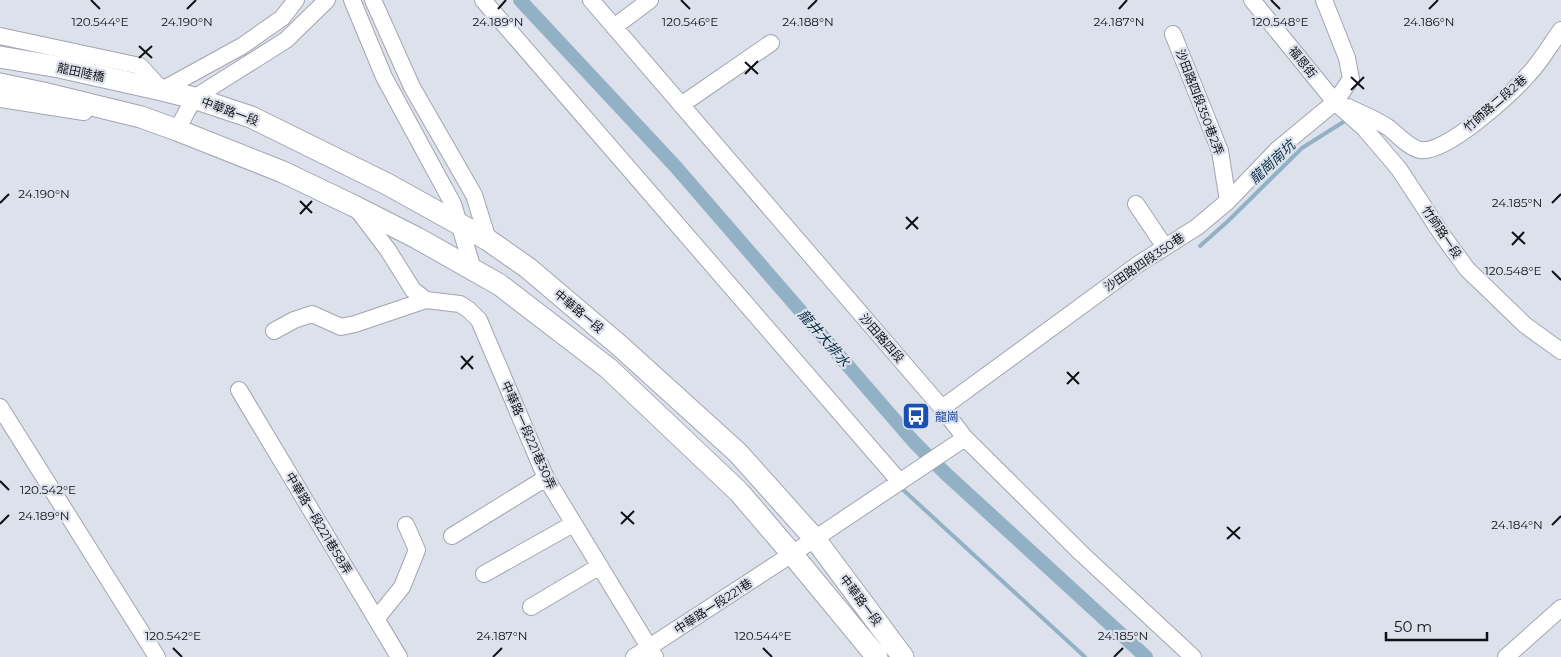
<svg xmlns="http://www.w3.org/2000/svg" width="1561" height="657" font-family="Montserrat,'Noto Sans TC',sans-serif">
	<style>
		.lines { fill: none; stroke-linecap: round; stroke-linejoin: round }
		.stream { stroke: #93b1c5; stroke-width: 4 }
		.canal { stroke: #93b1c5; stroke-width: 14 }
		.minor-casing { stroke: #a2a5b0; stroke-width: 18 }
		.major-casing { stroke: #a2a5b0; stroke-width: 23 }
		.minor { stroke: #fff; stroke-width: 16 }
		.major { stroke: #fff; stroke-width: 21 }
		.ticks { fill: none; stroke: #0f1013; stroke-width: 2 }
		.labels { text-anchor: middle; dominant-baseline: central; stroke-width: 4.5; stroke-linejoin: round; paint-order: stroke }
		.street-label { font-size: 12px; fill: #0f1013; stroke: #dde1ec }
		.transit-label { font-size: 12px; fill: #164399; stroke: #dde1ec; text-anchor: start }
		.water-label { font-size: 14px; font-style: italic; fill: #052e44; stroke: #dde1ec }
		.ticks-label { font-size: 12px; text-anchor: middle; fill: #0f1013; stroke: #dde1ec; stroke-width: 4.5; stroke-linejoin: round; paint-order: stroke }
	</style>
	<rect width="100%" height="100%" fill="#dde1ec"/>
	<g class="lines">
		<path class="stream" d="M1200,246L1227,222L1302,148L1348,119
			M900,487L1085,657"/>
		<path class="canal" d="M520,0L675,166L914,442L945,473L1146,657"/>
		<g class="minor-casing">
			<path id="minor" d="M352,0L384,77L453,204L473,269
				M373,0L412,87L474,195L488,240
				M483,0L900,482
				M591,0L942,408L965,438L1081,553L1193,657
				M1252,0L1335,102L1364,128L1399,169L1443,236L1467,269L1525,325L1561,351
				M614,27L650,0
				M1173,34L1220,151L1228,201
				M0,36L140,66L162,90L242,46L282,18L296,0
				M0,99L84,112
				M681,105L771,43
				M1348,107C1362,114 1376,119 1389,128C1398,135 1408,147 1420,150C1445,155 1510,95 1527,76C1540,63 1550,45 1561,30
				M167,128L177,130L194,98L286,40L327,0
				M1136,204L1165,247
				M357,209L388,250L413,290L426,300
				M274,331L294,320L312,314L341,327L355,324L426,300L460,304L469,310L479,320L546,478L655,657
				M239,390L399,657
				M0,407L157,657
				M942,408L1140,263L1197,227L1228,201L1277,150L1335,102L1351,79L1347,58L1324,0
				M452,536L546,478
				M484,574L573,524
				M531,607L600,566
				M377,618L402,587L417,550L406,525
				M634,657L792,554L965,438
				M1506,657L1561,608"/>
		</g>
		<g class="major-casing">
			<path id="major" d="M0,57L59,67L162,90L194,98L251,117L387,184L488,240L528,268L620,346L738,453L815,539L903,657
				M0,84L43,93L141,117L177,130L283,172L354,206L417,238L500,285L608,368L739,492L792,554L877,657"/>
		</g>
		<use href="#minor" class="minor"/>
		<use href="#major" class="major"/>
	</g>
	<path class="ticks" d="M91,0L100,9M681,0L690,9M1271,0L1280,9M187,9L196,0M498,9L506,0M808,9L817,0M1119,9L1127,0M1429,9L1438,0M139,46L152,58M139,58L152,46M745,62L758,74M745,74L758,61M1351,77L1364,89M1351,90L1364,77M300,201L312,213M0,203L9,194M1552,203L1561,194M300,214L312,201M906,217L918,229M906,229L918,217M1512,232L1525,244M1512,245L1524,232M1552,271L1561,280M461,356L473,369M461,369L473,356M1067,372L1079,384M1067,384L1079,372M0,481L9,490M621,512L634,524M0,524L9,515M621,524L634,511M1552,525L1561,516M1227,527L1240,539M1227,539L1240,527M173,648L182,657M763,648L772,657M493,657L502,648M1114,657L1123,648"/>
	<defs>
		<g id="bus-square" transform="scale(1.4375)"><rect x="-9" y="-9" width="18" height="18" rx="4" fill="#1a4fb4" stroke="#dde1ec"/><path d="M-5-6H5V4H4V6H2V4H-2V6H-4V4H-5ZM-3.5-4V0h7V-4ZM-3.5 1.2v1.5H-2V1.2ZM2 1.2v1.5H3.5V1.2Z" fill="#fff"/></g>
	</defs>
	<g fill-rule="evenodd">
		<use href="#bus-square" x="916" y="416"/>
	</g>
	<g class="labels">
		<g class="street-label">
			<text transform="translate(1303 62) rotate(51)">福恩街</text>
			<text transform="translate(81 72) rotate(12)">龍田陸橋</text>
			<text transform="translate(1200 102) rotate(69)">沙田路四段350巷2弄</text>
			<text transform="translate(1495 103) rotate(-41)">竹師路二段2巷</text>
			<text transform="translate(230 111) rotate(20)">中華路一段</text>
			<text transform="translate(1442 232) rotate(56)">竹師路一段</text>
			<text transform="translate(1144 262) rotate(-34)">沙田路四段350巷</text>
			<text transform="translate(579 311) rotate(40)">中華路一段</text>
			<text transform="translate(882 338) rotate(49)">沙田路四段</text>
			<text transform="translate(529 435) rotate(66)">中華路一段221巷30弄</text>
			<text transform="translate(319 523) rotate(59)">中華路一段221巷58弄</text>
			<text transform="translate(861 600) rotate(53)">中華路一段</text>
			<text transform="translate(713 606) rotate(-33)">中華路一段221巷</text>
		</g>
		<g class="transit-label">
			<text x="935" y="416">龍崗</text>
		</g>
		<g class="water-label">
			<text transform="translate(1272 162) rotate(-43)">龍崗南坑</text>
			<text transform="translate(824 338) rotate(49)">龍井大排水</text>
		</g>
	</g>
	<g class="ticks-label">
		<text x="100" y="26">120.544°E</text>
		<text x="690" y="26">120.546°E</text>
		<text x="1280" y="26">120.548°E</text>
		<text x="187" y="26">24.190°N</text>
		<text x="498" y="26">24.189°N</text>
		<text x="808" y="26">24.188°N</text>
		<text x="1119" y="26">24.187°N</text>
		<text x="1429" y="26">24.186°N</text>
		<text x="44" y="198">24.190°N</text>
		<text x="1517" y="207">24.185°N</text>
		<text x="1513" y="275">120.548°E</text>
		<text x="48" y="494">120.542°E</text>
		<text x="44" y="520">24.189°N</text>
		<text x="1517" y="529">24.184°N</text>
		<text x="502" y="640">24.187°N</text>
		<text x="1123" y="640">24.185°N</text>
		<text x="173" y="640">120.542°E</text>
		<text x="763" y="640">120.544°E</text>
	</g>
	<path d="M1386 632v8h101v-8" fill="none" stroke="#0f1013" stroke-width="2.5"/>
	<text x="1394" y="632" font-size="15" fill="#0f1013" stroke="#dde1ec" stroke-width="4" paint-order="stroke">50 m</text>
</svg>
